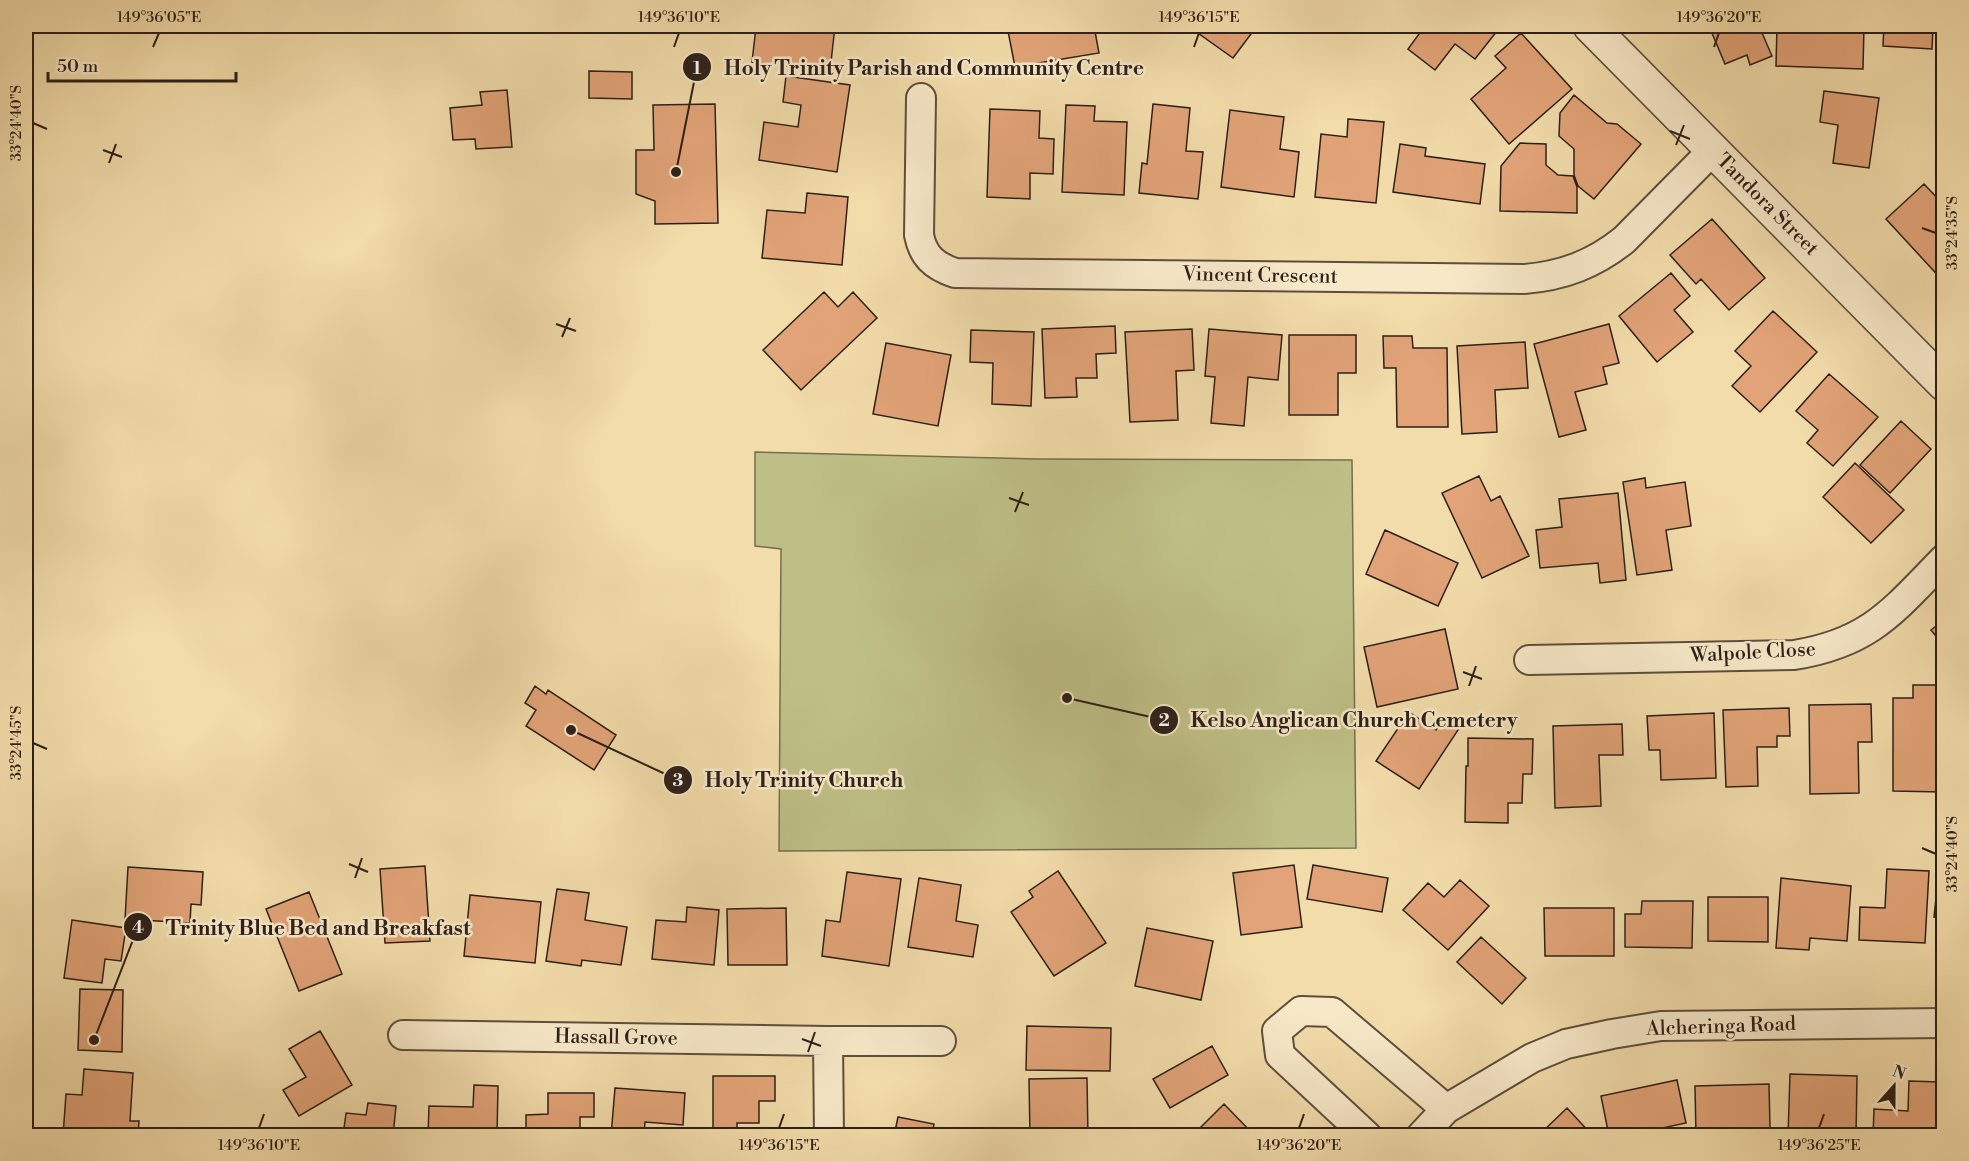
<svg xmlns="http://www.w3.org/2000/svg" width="1969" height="1161" font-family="'Libre Bodoni',serif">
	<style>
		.green { fill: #bebf86; stroke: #756f50; stroke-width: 1.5 }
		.building { fill: #e1a377; stroke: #2c1f1a; stroke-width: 1.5 }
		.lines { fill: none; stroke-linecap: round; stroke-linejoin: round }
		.minor-casing { stroke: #5e4e3e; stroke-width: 32 }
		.tertiary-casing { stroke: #5e4e3e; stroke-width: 36 }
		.minor { stroke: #f7e8c8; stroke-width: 28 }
		.tertiary { stroke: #f7e8c8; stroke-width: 33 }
		.ticks { fill: none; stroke: #2c1f1a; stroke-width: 2 }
		.labels { text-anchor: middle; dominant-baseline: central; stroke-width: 5; stroke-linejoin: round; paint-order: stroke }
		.street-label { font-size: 20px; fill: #2c1f1a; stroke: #f7e8c8 }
		.leader { fill: none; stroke: #2c1f1a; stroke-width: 2 }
		.callout-dot { fill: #2c1f1a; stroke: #f7e8c8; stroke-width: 2 }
		.mark-label { font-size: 18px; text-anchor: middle; font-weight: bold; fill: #fff }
		.callout-label { font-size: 21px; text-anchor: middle; font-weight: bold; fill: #2c1f1a; stroke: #f7e8c8; stroke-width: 5; stroke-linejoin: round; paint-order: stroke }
		.neatline { fill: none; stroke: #2c1f1a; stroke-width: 2 }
		.ticks-label { font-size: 15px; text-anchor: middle; fill: #2c1f1a }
	</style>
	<rect width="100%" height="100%" fill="#f2dcaa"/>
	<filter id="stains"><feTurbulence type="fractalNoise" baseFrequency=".00333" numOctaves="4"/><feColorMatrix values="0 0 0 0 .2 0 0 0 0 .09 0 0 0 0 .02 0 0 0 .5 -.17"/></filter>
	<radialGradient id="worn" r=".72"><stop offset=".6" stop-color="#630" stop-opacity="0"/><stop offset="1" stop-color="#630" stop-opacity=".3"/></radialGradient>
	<path class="green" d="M755,452L1036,459L1352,460L1356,848L779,851L781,549L755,546Z"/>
	<path class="building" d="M803,26H835L830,71L752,62L756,27L802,32Z
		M1007,26H1094L1099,53L1015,67Z
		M1188,26H1257L1233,58Z
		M1416,26H1501L1475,59L1455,44L1435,70L1408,49L1422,30Z
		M1709,26H1759L1772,56L1750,65L1747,55L1725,64Z
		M1777,26H1864L1863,69L1776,66Z
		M1884,26H1933L1932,49L1883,46Z
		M1521,33L1572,89L1509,144L1471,99L1506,68L1495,56Z
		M589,71L632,72V99L589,98Z
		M786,76L850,85L837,172L759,160L764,122L798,127L801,105L783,102Z
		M507,90L512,147L476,149L475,139L453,140L450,108L482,105L480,92Z
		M1824,91L1879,98L1869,168L1833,163L1838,125L1820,122Z
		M1574,95L1607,123L1617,124L1641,144L1594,199L1578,186L1574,175V149L1559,136L1560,113Z
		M715,104L718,223L655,224V201L636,194V150H654L653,105Z
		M1153,104L1190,108L1186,151L1203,152L1198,199L1139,193L1142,163L1147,164Z
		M1066,105L1095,106L1094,121L1127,122L1124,195L1062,192Z
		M990,109L1040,111L1039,138L1054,139L1053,174L1030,173V199L987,197Z
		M1230,110L1284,117L1280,149L1299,152L1294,197L1221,187Z
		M1348,119L1384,122L1376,203L1315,197L1321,134L1347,137Z
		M1520,143L1546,144V165L1558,175L1573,176L1577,187V213L1500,211L1501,166Z
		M1400,144L1426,148L1425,156L1485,164L1480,204L1393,192Z
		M1924,184L1944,205V282L1886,219Z
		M807,193L848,197L842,265L762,258L767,210L805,213Z
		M1712,219L1765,278L1729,310L1701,279L1696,284L1670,255Z
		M1671,273L1690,296L1674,310L1693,332L1657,362L1619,316Z
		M824,292L838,307L853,292L877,318L801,390L763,350Z
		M1773,311L1817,352L1760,412L1732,386L1751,366L1735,351Z
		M1609,324L1619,363L1603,367L1607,384L1575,392L1586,430L1559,437L1534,344Z
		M1115,326L1116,353L1096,354L1097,378H1076L1077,397L1045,398L1042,329Z
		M1192,329L1194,370L1176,371L1178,420L1130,422L1125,332Z
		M1209,329L1282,335L1278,380L1248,377L1244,426L1211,423L1215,377L1205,376Z
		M971,330L1034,332L1031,406L992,404L993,363L970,362Z
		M1289,335H1356V373H1338V415H1289Z
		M1383,336H1412L1413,348H1447L1448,427H1397L1396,368H1384Z
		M1525,342L1528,388L1495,390L1497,432L1462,434L1457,346Z
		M886,343L951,355L938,426L873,414Z
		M1829,374L1878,417L1833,466L1807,443L1818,430L1796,411Z
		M1901,421L1931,449L1890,493L1860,465Z
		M1855,463L1904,510L1871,543L1823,497Z
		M1479,476L1491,501L1500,496L1529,556L1482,578L1442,493Z
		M1645,478L1646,488L1685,482L1691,526L1666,530L1672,570L1637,575L1623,482Z
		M1618,493L1626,580L1600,583L1598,563L1540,568L1536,530L1562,527L1559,499Z
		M1385,530L1458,563L1438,606L1366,574Z
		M1944,620V646L1931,630Z
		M1445,629L1458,689L1377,707L1364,647Z
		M1913,685H1944L1943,792L1893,791V698H1913Z
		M535,686L546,694L548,690L616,735L594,770L526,726L536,710L525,703Z
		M1871,704L1872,742H1858L1859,793L1810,794L1809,705Z
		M1789,708L1790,736H1777V747H1757L1758,786L1726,787L1723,710Z
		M1409,712L1436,730L1445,716L1460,727L1419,789L1376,761Z
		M1714,713L1716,778L1661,780L1660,750H1649L1647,716Z
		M1622,724L1623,755H1599L1601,806L1555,808L1553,726Z
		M1468,738L1533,739L1532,774H1523L1522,803H1508V823L1465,822L1466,766H1468Z
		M1294,865L1302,927L1241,935L1233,873Z
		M1313,865L1388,878L1382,912L1307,899Z
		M425,866L430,941L385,943L380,869Z
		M128,867L203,872L201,905L191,904L190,923L125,919Z
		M1887,869L1929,871L1925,943L1859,940L1860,907L1885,908Z
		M1058,871L1106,943L1054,976L1011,912L1033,897L1029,891Z
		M847,872L901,879L889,966L822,956L826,920L840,922Z
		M919,878L961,885L956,921L978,925L973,957L908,947Z
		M1781,878L1851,886L1847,941L1810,938L1809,950L1776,948Z
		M1938,879L1944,880V918L1934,917Z
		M1460,880L1489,906L1448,950L1403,910L1428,883L1444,897Z
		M557,889L589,893L585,920L627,927L621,965L582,960L581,966L546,961Z
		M309,892L342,974L299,991L266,909Z
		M470,895L541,902L535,963L464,956Z
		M1708,897H1768V942L1708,941Z
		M1642,901H1693L1692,948L1625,947V914H1641Z
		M687,907L719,910L714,965L652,959L656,920L686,922Z
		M786,908L787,965H728L727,909Z
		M1544,908H1614V956H1545Z
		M72,920L126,928L121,961L105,959L102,983L64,978Z
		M1147,928L1213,941L1201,1000L1135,986Z
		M1481,937L1526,978L1502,1004L1457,962Z
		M80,989L123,990L122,1052L78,1050Z
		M1027,1026L1111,1028L1110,1071L1026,1070Z
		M320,1031L352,1085L299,1116L283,1090L306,1077L289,1049Z
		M1212,1046L1228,1075L1170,1108L1153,1079Z
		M84,1069L133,1073L130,1121H139L138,1136H63L66,1094L82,1095Z
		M1790,1074L1857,1076L1856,1136H1788Z
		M713,1076H775V1101H759V1123H737V1136H713Z
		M1087,1078L1088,1136H1030L1029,1079Z
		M1677,1080L1686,1123L1625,1136H1609L1601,1096Z
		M1909,1081L1940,1082L1938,1136H1873L1874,1109L1908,1111Z
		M1769,1084L1770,1128L1728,1129V1136H1696L1695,1086Z
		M474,1085L498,1086L497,1136H428L429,1106L473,1107Z
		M615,1088L685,1093L683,1125L645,1122L644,1136H611Z
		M548,1093H594V1117H580V1136H526V1115L548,1114Z
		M368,1103L396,1106L393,1136H343L346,1113L366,1115Z
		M1224,1104L1255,1136H1207L1200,1128Z
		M1567,1108L1593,1136H1538Z
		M898,1117L934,1124L932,1136H894Z"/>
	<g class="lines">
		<g class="minor-casing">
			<path id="minor" d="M921,98L919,235C923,256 934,266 955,273L1524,279C1563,276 1594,264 1624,240L1713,150
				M1529,660L1794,655C1870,643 1893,611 1944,559
				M403,1035L828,1041H941
				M828,1041L829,1136
				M1367,1136L1280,1055L1277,1031L1301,1011L1332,1012L1446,1109
				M1421,1136L1446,1109L1532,1058L1566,1044L1612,1034L1661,1026L1944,1023"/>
		</g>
		<g class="tertiary-casing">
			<path id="tertiary" d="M1590,26L1944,384"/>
		</g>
		<use href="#minor" class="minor"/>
		<use href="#tertiary" class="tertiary"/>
	</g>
	<path class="ticks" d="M153,47L159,33M674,47L679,33M1194,47L1199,33M1714,47L1719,33M33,123L47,129M1670,131L1690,139M1676,145L1684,125M103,150L122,157M109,163L116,144M1922,228L1936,233M556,324L576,331M562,337L570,318M1009,498L1029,505M1015,512L1023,492M1463,672L1482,679M1469,686L1476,666M33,743L47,749M1922,848L1936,854M349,864L368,872M355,878L362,858M802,1039L821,1046M808,1052L815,1032M259,1128L264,1114M779,1128L784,1114M1299,1128L1304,1114M1819,1128L1824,1114"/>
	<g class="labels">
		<g class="street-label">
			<text transform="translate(1767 205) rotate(45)">Tandora Street</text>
			<text transform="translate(1260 276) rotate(1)">Vincent Crescent</text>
			<text transform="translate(1753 653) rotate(-3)">Walpole Close</text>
			<text transform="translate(1721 1027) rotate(-2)">Alcheringa Road</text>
			<text transform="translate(616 1038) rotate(1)">Hassall Grove</text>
		</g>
	</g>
	<path class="leader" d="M676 172L697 67M1067 698L1164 720M571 730L678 780M94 1040L138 927"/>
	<g class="callout-dot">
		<circle cx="676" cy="172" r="6"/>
		<circle cx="1067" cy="698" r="6"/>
		<circle cx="571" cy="730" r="6"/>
		<circle cx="94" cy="1040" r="6"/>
		<circle cx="697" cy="67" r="15"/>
		<circle cx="1164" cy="720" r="15"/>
		<circle cx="678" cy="780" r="15"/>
		<circle cx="138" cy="927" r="15"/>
	</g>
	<g class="mark-label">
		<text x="697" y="74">1</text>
		<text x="1164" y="726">2</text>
		<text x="678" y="786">3</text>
		<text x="138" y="933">4</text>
	</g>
	<g class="callout-label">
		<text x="934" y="75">Holy Trinity Parish and Community Centre</text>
		<text x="1354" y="727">Kelso Anglican Church Cemetery</text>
		<text x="804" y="787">Holy Trinity Church</text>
		<text x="318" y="935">Trinity Blue Bed and Breakfast</text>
	</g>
	<rect width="1969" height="1161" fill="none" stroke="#f2dcaa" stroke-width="66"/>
	<g transform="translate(1894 1086) rotate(21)" stroke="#f7e8c8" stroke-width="4.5" paint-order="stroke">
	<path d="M0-4.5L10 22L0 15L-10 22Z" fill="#2c1f1a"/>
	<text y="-9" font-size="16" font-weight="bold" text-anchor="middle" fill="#2c1f1a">N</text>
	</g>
	<path d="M48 72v9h188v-9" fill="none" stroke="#2c1f1a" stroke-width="3"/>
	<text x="57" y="72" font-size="18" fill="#2c1f1a" stroke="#f7e8c8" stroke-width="4.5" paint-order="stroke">50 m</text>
	<rect x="33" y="33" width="1903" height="1095" class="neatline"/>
	<g class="ticks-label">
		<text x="159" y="22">149°36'05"E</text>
		<text x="679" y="22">149°36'10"E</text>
		<text x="1199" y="22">149°36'15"E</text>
		<text x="1719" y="22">149°36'20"E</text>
		<text transform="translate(16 123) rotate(-90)" y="5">33°24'40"S</text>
		<text transform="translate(1952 233) rotate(-90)" y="5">33°24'35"S</text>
		<text transform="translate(16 743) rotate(-90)" y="5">33°24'45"S</text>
		<text transform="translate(1952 854) rotate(-90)" y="5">33°24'40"S</text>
		<text x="259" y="1150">149°36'10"E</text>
		<text x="779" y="1150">149°36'15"E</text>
		<text x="1299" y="1150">149°36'20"E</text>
		<text x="1819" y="1150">149°36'25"E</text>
	</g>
	<rect width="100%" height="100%" filter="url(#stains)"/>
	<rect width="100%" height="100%" fill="url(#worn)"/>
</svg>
